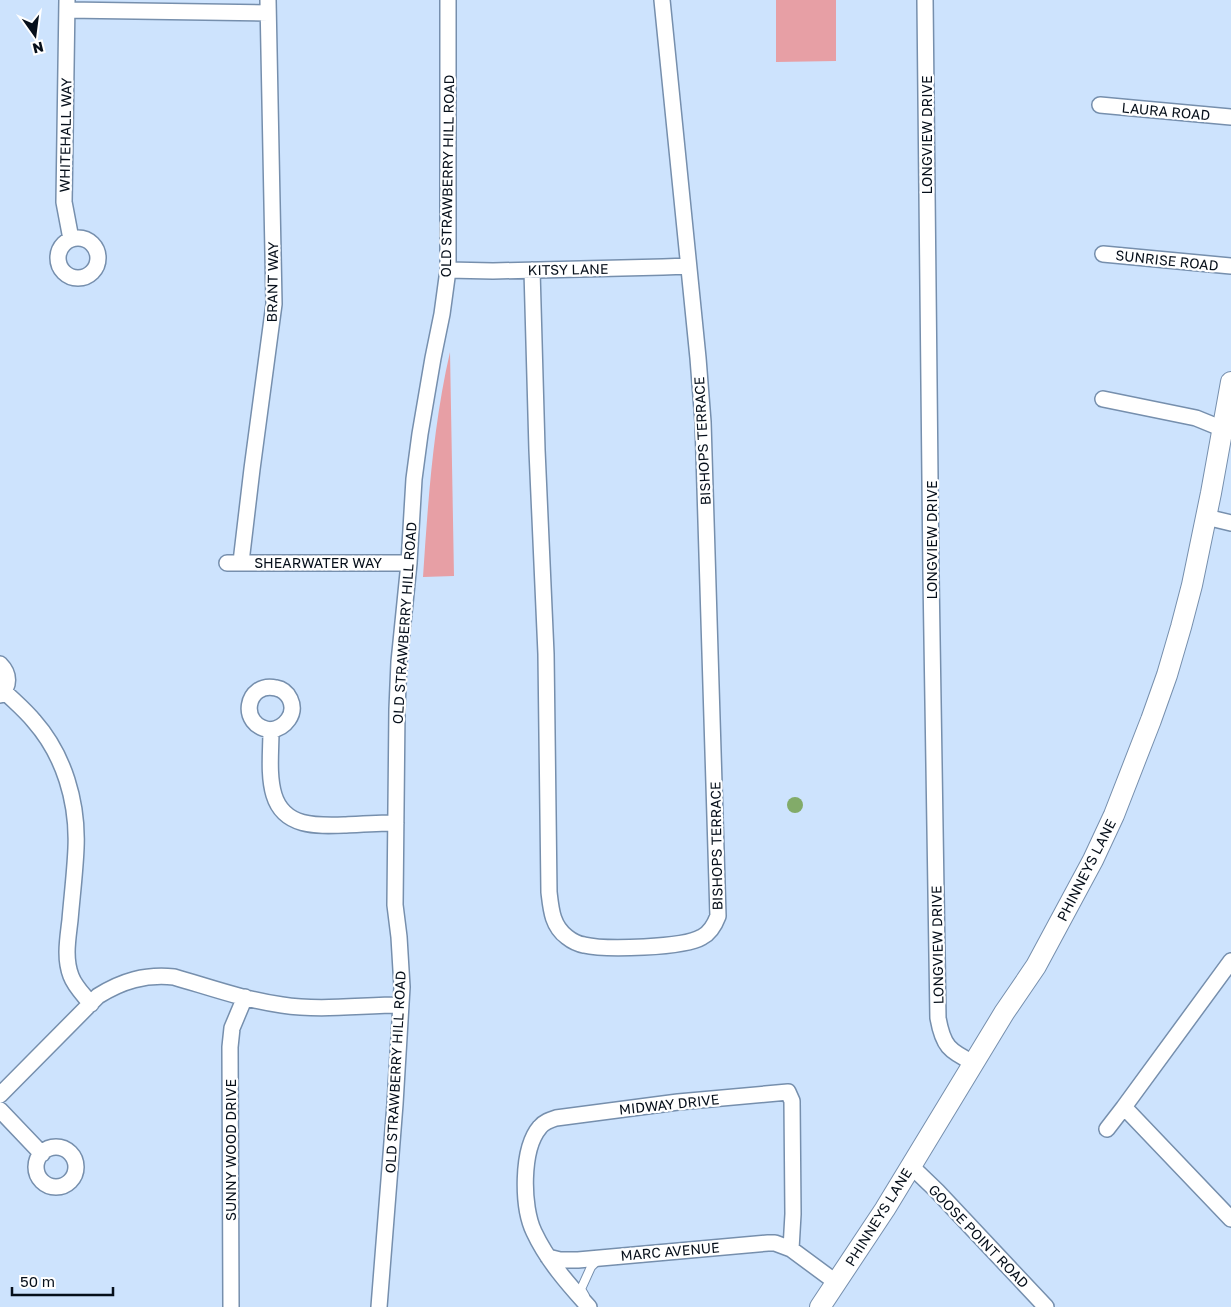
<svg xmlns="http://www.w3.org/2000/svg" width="1231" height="1307" font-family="'Golos Text',sans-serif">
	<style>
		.green { fill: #e79fa5 }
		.water { fill: #82ab69 }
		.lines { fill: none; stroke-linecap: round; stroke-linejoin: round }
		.lane-casing { stroke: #768fad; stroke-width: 10 }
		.street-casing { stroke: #768fad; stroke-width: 18 }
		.secondary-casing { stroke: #768fad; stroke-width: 22 }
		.lane { stroke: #fff; stroke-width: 8 }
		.street { stroke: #fff; stroke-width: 15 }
		.secondary { stroke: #fff; stroke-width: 20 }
		.labels { text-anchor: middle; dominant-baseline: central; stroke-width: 4.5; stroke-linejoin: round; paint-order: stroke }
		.street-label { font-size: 14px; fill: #060f1a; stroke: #fff }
	</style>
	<rect width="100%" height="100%" fill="#cde3fd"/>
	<path class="green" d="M776,0H836V61L776,62Z
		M450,352L454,576L423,577C428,502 433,426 450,352Z"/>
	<path class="water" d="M787 805a8 8 0 1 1 16 0a8 8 0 1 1-16 0Z"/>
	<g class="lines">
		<g class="lane-casing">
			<path id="lane" d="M585,1296L581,1289L591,1267L599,1259"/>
		</g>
		<g class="street-casing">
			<path id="street" d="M67,0L64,202L71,239
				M925,0L931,575L938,1018C943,1046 949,1051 974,1063
				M67,10L268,13
				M1100,105L1231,117
				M58 258a20 20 0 1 1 40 0a20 20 0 1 1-40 0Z
				M1103,254L1231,266
				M448,270L493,271L663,267L688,266
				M532,270L537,450L546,654L549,892C551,909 552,926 567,937C572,941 578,944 584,945C605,950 684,948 702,937C710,933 715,924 718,916L703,422L698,358L662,0
				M1103,399L1196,418L1223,429
				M1206,517L1231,523
				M241,562L252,469L274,304L268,0
				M227,563H409
				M0,664C10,674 10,686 0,695
				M4,691C14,701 25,710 34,721C64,755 78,802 76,848C75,872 72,896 70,920C68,938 64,958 71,976C75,987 84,995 91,1004
				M271,730C237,726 246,681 276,688C282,689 287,693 290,699C297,714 285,728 271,730C271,751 268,775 274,795C284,828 318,826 346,825C363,824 379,823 396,823
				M1231,961L1124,1107L1231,1219
				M0,1095L98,996C122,981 145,974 174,977C209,987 245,1000 282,1005C321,1011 362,1005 401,1005
				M0,1110L42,1154
				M1107,1129L1124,1107
				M36 1167a20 20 0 1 1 40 0a20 20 0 1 1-40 0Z
				M911,1166L937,1191L1046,1307
				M548,1257L560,1260H578L768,1243H775L791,1249
				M231,1307L230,1047L232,1028L245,997
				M379,1307L395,1104L402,987L399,937L395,905L397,709L399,662L409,563L414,479L420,434L433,358L442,314L448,270V0
				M589,1307C568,1284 547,1260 534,1232C522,1207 521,1149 540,1127C544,1122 550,1120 556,1118L678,1102L788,1092L792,1101L793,1214L791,1249L837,1283"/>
		</g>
		<g class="secondary-casing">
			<path id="secondary" d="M820,1307L885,1209L1004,1013L1036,966L1093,860L1114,815L1151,720L1167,675L1181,627L1192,585L1211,493L1231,382"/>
		</g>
		<use href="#lane" class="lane"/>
		<use href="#street" class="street"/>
		<use href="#secondary" class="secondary"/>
	</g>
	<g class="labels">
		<g class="street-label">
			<text transform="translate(1166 111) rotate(5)">LAURA ROAD</text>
			<text transform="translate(65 135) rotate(-89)">WHITEHALL WAY</text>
			<text transform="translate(926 135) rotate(-90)">LONGVIEW DRIVE</text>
			<text transform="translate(447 176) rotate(-89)">OLD STRAWBERRY HILL ROAD</text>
			<text transform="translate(1167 260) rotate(6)">SUNRISE ROAD</text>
			<text transform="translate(568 269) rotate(-1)">KITSY LANE</text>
			<text transform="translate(272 282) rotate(-89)">BRANT WAY</text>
			<text transform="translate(702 441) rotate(-93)">BISHOPS TERRACE</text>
			<text transform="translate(931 540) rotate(-90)">LONGVIEW DRIVE</text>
			<text x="318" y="562">SHEARWATER WAY</text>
			<text transform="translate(404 623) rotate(-86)">OLD STRAWBERRY HILL ROAD</text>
			<text transform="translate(716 846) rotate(-91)">BISHOPS TERRACE</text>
			<text transform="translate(1086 870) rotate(-63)">PHINNEYS LANE</text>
			<text transform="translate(937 945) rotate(-91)">LONGVIEW DRIVE</text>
			<text transform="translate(395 1072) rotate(-87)">OLD STRAWBERRY HILL ROAD</text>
			<text transform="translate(669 1104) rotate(-6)">MIDWAY DRIVE</text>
			<text transform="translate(230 1150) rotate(-90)">SUNNY WOOD DRIVE</text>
			<text transform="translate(878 1217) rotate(-58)">PHINNEYS LANE</text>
			<text transform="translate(979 1236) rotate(46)">GOOSE POINT ROAD</text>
			<text transform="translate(670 1251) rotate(-5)">MARC AVENUE</text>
		</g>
	</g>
	<g transform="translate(35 35) rotate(166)" stroke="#ffffff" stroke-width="4" paint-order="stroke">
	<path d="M0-4L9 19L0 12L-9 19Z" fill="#060f1a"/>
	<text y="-8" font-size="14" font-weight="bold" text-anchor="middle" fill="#060f1a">N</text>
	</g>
	<path d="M12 1287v8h101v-8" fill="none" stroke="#060f1a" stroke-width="2.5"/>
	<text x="20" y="1287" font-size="15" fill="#060f1a" stroke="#ffffff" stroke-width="4" paint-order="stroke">50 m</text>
</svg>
